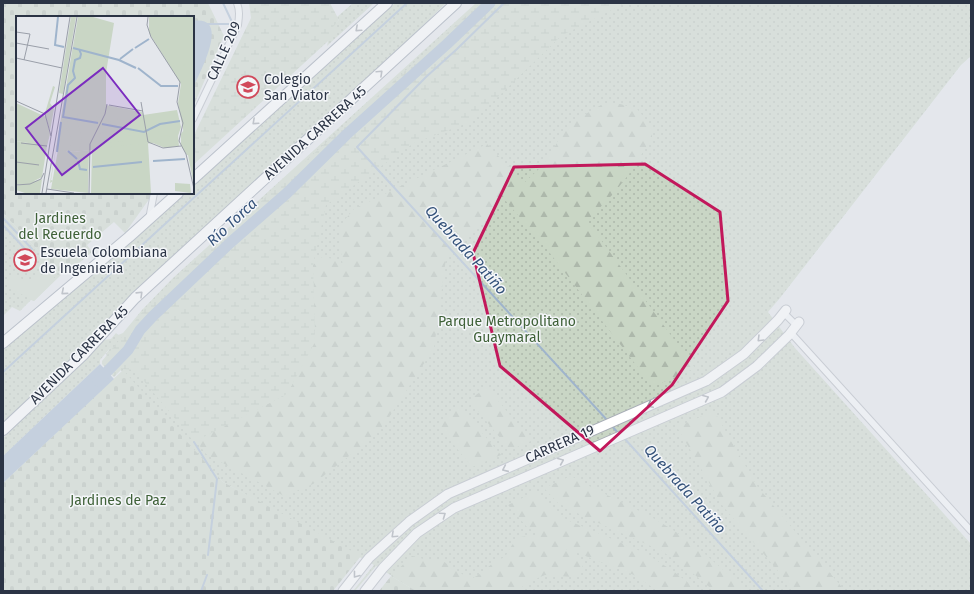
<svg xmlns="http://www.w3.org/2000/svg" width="974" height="594" font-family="'Fira Sans',sans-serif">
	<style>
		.grass { fill: url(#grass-dots) }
		.forest { fill: url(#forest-firs) }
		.wetland { fill: url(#wetland-marsh) }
		.cemetery { fill: url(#cemetery-stones) }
		.garden { fill: #c9d6c5 }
		.water { fill: #9fb4cc }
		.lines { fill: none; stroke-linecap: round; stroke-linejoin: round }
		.stream { stroke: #9fb4cc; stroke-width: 2 }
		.river { stroke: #9fb4cc; stroke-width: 11 }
		.minor-casing { stroke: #a9aeb7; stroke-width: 8 }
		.secondary-casing { stroke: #a9aeb7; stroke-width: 11 }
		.trunk-casing { stroke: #8b94a3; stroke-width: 12 }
		.minor { stroke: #f7f8fa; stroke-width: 6 }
		.secondary { stroke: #fff; stroke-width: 9 }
		.trunk { stroke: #fff; stroke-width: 10 }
		.oneway { stroke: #959aa2 }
		.marked { fill: none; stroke: #c2185b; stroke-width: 3; stroke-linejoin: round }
		.labels { text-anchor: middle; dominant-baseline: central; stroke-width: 3; stroke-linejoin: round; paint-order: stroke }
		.street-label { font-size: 14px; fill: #2b3445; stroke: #f4f6f9 }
		.poi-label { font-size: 14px; fill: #2b3445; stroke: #f4f6f9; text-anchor: start }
		.park-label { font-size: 14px; fill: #3f6138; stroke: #f4f6f9 }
		.water-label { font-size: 15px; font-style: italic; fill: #34527a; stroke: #f4f6f9 }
		.inset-river { fill: none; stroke: #9fb4cc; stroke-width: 2 }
		.inset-road { fill: none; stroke: #9a9fa9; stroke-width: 1 }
		.view { fill: #7b2cbf; fill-opacity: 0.15; stroke: #7b2cbf; stroke-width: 2 }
		.inset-edge { fill: none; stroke: #2b3445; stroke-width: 2 }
	</style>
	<defs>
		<pattern id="grass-dots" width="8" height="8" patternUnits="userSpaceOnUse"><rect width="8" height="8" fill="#c9d6c5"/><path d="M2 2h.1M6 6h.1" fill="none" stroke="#adb8ab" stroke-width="1.8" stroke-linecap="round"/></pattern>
		<pattern id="forest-firs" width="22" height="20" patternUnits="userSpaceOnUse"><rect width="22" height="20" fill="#c9d6c5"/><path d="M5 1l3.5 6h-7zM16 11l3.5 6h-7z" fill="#adb8ab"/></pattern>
		<pattern id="wetland-marsh" width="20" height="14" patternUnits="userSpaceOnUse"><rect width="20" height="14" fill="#c9d6c5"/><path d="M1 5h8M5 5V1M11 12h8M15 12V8" fill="none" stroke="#adb8ab"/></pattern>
		<pattern id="cemetery-stones" width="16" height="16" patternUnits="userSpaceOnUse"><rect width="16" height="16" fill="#c9d6c5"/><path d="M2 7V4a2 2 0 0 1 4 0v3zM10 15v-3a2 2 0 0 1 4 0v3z" fill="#adb8ab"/></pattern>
	</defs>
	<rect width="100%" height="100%" fill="#e4e7ec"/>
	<path class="grass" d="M353,3H374L327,46L331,28L339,20L337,17Z
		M395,3H446L397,51L139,288L62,368L3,424V350L142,232L184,193H193V185Z
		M476,3H971V56L961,65L780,298L768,312L795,348L971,544V591H416L376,566L355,591H353L374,565L223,482L106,354L111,347L100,360V364L3,456V438L103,340L111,339L116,333L118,335L123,333L142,310L173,278Z
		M3,213L61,275L34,301L31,300L20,311L12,307L3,316Z"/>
	<path class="forest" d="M620,104L637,109L652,127V137L632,170L615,192L587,221L695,368L653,387L546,248L505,200L462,241L446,258L434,348L384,425L362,446L313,484L284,496L206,454L196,441L287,394L315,341L313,265L322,257L334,259L343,268L339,236L343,222L354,209L487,144L524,183L541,167L551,154L560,137L572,122L601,105Z
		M487,387L531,441L510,450L469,400Z
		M460,407L501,455L472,467L437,424Z
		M714,411L757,486L845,591H795L722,505L677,427Z
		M571,476C605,496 643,510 676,532C701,549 724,571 747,591H714L695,575L662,551L585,517L558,503L544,488Z
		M535,492L550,507L567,520L645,553L673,571L699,591H658L634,575L565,548L582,562L583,565L579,574L573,577L545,575L524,584L520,591H416L391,576L412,556C423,558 429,563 440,559L465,576L473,578L480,574L494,562L505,557L512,545L520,537L540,535L527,527L508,505Z"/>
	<path class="wetland" d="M249,3H330L339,20L333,27L338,32L193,165V137L251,18Z
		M480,3H625L561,36L473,121L414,143L326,205L313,265L315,342L287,394L194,442L135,370L122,369L114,377L102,364V361L144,310L173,281Z"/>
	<path class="cemetery" d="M3,3H208L224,36L193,107V17H17V193H150V198L125,233L114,222L87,245L92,252L72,269L69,267H66L64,271L61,275L3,213Z
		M123,370L223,482L361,556L333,591H3V483Z
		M391,576L416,591H379Z"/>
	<path class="garden" d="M12,273L17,279L19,277L25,281L49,273L56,279L34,301L10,288L11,286L7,283Z"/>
	<path class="water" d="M193,21C232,15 199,73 193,88Z
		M100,364L114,379L3,483V456Z"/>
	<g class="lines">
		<path class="stream" d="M504,3L457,49L426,77L357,147L607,420
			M207,24H233L223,3
			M3,218L32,249
			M3,225L26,250
			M3,372L407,3
			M611,425L619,434
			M624,438L763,591
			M194,442L217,479L208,555
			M201,591L207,575"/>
		<path class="river" d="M98,381L128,350L140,330L153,316L231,242L287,193L347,134L447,44L490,3"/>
		<g class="minor-casing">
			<path id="minor" d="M193,119L238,25C239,17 240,11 237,3
				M149,219L154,193
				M784,313L797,326
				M791,333L971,531"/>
		</g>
		<g class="secondary-casing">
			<path id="secondary" d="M343,591L369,558L410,521L448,494L706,381L744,354L778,320L786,310
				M365,591L383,568L417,533L454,508L722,392L757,366L789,335L799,322"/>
		</g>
		<g class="trunk-casing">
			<path id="trunk" d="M193,179L387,3
				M3,343L129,237L178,193
				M3,430L84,354L135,298L159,276L456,3"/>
		</g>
		<use href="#minor" class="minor"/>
		<use href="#secondary" class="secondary"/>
		<use href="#trunk" class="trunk"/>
	</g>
	<defs><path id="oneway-chevron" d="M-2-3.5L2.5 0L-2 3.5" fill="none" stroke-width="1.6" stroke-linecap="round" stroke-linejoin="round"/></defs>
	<g class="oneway">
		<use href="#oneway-chevron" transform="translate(358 29) rotate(138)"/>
		<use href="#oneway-chevron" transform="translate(380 73) rotate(-43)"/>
		<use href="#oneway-chevron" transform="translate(255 122) rotate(138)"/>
		<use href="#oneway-chevron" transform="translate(64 292) rotate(140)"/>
		<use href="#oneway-chevron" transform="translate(140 294) rotate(-44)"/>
		<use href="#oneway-chevron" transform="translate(760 339) rotate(135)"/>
		<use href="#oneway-chevron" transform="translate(706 398) rotate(-23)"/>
		<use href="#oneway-chevron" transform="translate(650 405) rotate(156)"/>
		<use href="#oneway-chevron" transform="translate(561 461) rotate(-23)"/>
		<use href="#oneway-chevron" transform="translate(505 469) rotate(156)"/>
		<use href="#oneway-chevron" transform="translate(443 515) rotate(-35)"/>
		<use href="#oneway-chevron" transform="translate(394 535) rotate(137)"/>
		<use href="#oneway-chevron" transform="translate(356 575) rotate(128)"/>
	</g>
	<path d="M0 0H974V594H0ZM645,164L720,212L728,301L672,385L600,451L500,366L473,253L514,167Z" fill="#e4e7ec" fill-opacity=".55" fill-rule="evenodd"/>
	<path class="marked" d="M645,164L720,212L728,301L672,385L600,451L500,366L473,253L514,167Z"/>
	<defs>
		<g id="school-ring" transform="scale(1.15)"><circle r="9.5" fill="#f4f6f9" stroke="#d1495b" stroke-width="1.5"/><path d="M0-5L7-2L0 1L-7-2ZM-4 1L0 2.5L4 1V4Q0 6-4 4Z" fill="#d1495b"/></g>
		<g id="university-ring" transform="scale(1.15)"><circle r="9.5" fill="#f4f6f9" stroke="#d1495b" stroke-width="1.5"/><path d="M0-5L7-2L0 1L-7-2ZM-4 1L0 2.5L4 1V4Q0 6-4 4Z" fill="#d1495b"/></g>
	</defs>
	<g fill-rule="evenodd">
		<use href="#school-ring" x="248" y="87"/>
		<use href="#university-ring" x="25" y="260"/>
	</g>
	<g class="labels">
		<g class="street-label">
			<text transform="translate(224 51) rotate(-66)">CALLE 209</text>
			<text transform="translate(315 133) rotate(-42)">AVENIDA CARRERA 45</text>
			<text transform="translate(79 355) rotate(-45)">AVENIDA CARRERA 45</text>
			<text transform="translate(560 444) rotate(-24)">CARRERA 19</text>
		</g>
		<g class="poi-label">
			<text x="264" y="79">Colegio<tspan x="264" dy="16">San Viator</tspan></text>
			<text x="40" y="252">Escuela Colombiana<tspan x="40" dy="16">de Ingenieria</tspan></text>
		</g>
		<g class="park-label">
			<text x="60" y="218">Jardines<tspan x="60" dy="16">del Recuerdo</tspan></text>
			<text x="507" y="321">Parque Metropolitano<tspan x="507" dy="16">Guaymaral</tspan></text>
			<text x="118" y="500">Jardines de Paz</text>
		</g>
		<g class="water-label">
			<text transform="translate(232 222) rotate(-43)">Río Torca</text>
			<text transform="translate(466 250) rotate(48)">Quebrada Patiño</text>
			<text transform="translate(685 489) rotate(48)">Quebrada Patiño</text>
		</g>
	</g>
	<g transform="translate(16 16)">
		<rect width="178" height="178" fill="#e4e7ec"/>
		<path d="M55,1H60L47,78L43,77ZM62,1H77L98,7L90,57V89L126,96L127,99L161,94L165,111L162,120L163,130L149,132L137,127L57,136L40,133L35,164L37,165L34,167ZM133,1H178V170L162,87L165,68L133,17ZM0,125L31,130L26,161L14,167L0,169ZM26,163L24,177H9L0,174V170ZM159,167L174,168L175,177L159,175Z" fill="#c9d6c5"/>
		<path d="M145,1H178V58L175,47L162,51L156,50L146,35V24L142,11ZM67,81L70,82V93L88,98L85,102L62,97L61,105L66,122L64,131L63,134L52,135L57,125L51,114L53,112L51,107L57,93L62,94V86ZM178,99V139H171L165,130V118ZM92,100L114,107H125V110L98,107L90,104ZM140,110L143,114L140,127L134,124L132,112ZM96,112L111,113L120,114L119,117L100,114L83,117L84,114ZM102,115L124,118V120L96,118L90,120L88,127L107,125H120L123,128L76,133L83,128L85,121H81L83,118ZM144 125a6 6 0 1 1 12 0a6 6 0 1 1-12 0Z" fill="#c9d6c5"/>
		<path d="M62,28L66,38L63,50L62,64L48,108L57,125L52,135H40L57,31ZM37,70L39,71L34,87L38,93L34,115L29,97Z" fill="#c9d6c5"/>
		<path d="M0,87L30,101L34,118L31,130L0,125ZM132,127L135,177H75L76,133ZM42,134L57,136L73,134L72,177L35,173Z" fill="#c9d6c5"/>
		<path class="inset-river" d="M42,1L39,29L48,31M57,32L103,44L120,52M119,32L133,23M63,33L65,38L64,42L59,44L57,55L59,62L52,69L47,101L82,107M104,43L117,33M122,52L145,70H162M86,108L128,116L144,108L164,105M52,135L61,143M41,136L45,106M62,145L64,153L71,154M137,145L169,143M77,151L126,146"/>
		<path class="inset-road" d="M132,1L131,9L135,21L164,66L161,86L167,107L163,125L170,138L178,173M0,16L14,18L8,44M0,27L33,33M0,42L46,52M0,85L29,98L35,120M125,86L132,126L147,132L165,130M93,89L127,95M5,127L31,130M0,146L23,149M0,169L14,168L25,163L28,157M31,173L58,177M26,177L54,1M30,177L61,1M73,177L74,128L89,98L91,88"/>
		<path class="view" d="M87,52L124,99L46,159L10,112Z"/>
		<rect width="178" height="178" class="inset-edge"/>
	</g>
	<rect width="974" height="594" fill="none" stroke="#2b3445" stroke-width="8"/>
</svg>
